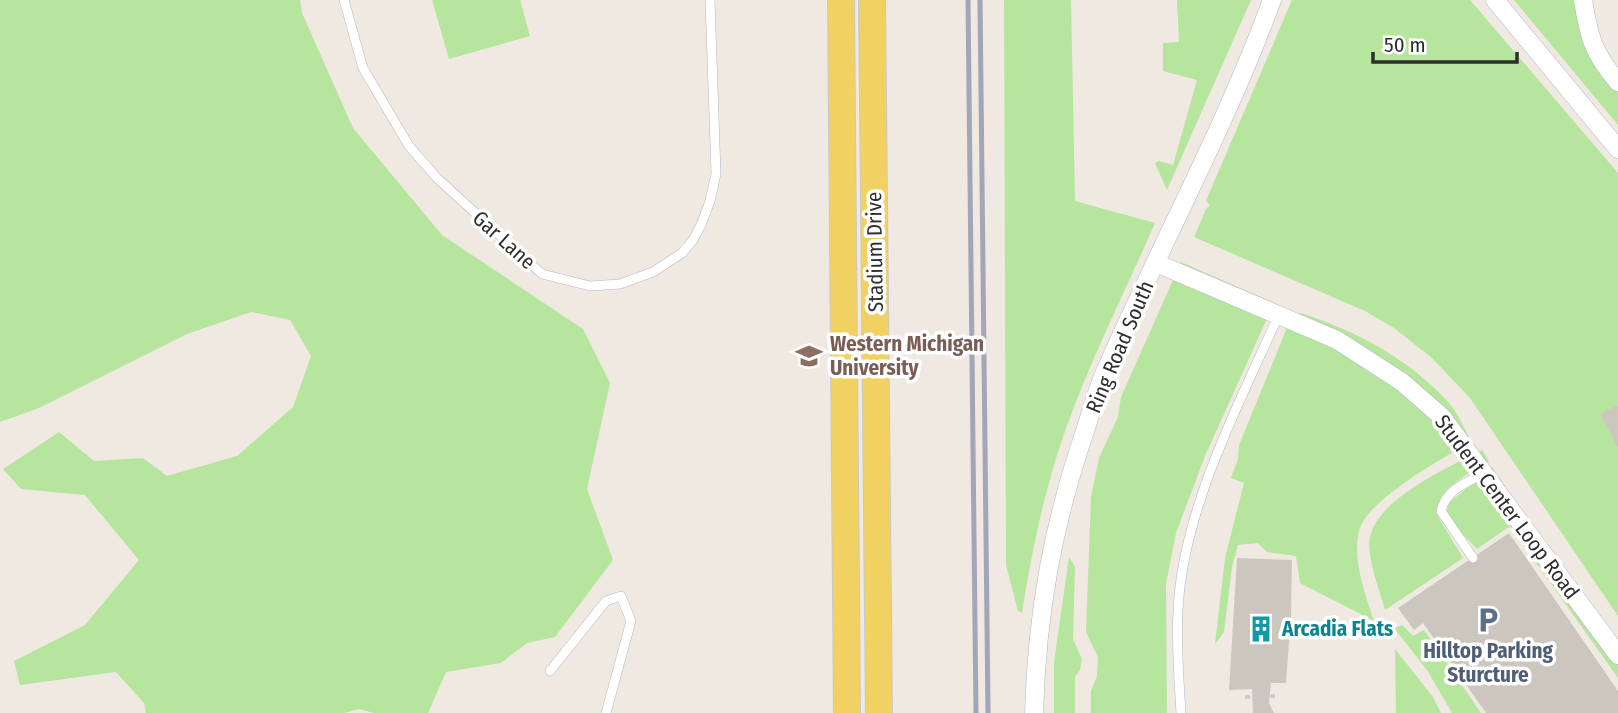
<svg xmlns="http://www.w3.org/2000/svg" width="1618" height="713" font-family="'Fira Sans Condensed',sans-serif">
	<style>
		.green { fill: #b6e59e }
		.building { fill: #cbc7bf }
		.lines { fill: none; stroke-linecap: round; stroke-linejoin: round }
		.service-casing { stroke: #b4b7c1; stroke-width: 10 }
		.minor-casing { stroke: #b4b7c1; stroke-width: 19 }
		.primary-casing { stroke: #c9c9c9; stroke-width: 28 }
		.path { stroke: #c9c9c9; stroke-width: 3.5; stroke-dasharray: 5 3.5; stroke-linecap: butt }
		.service { stroke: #fff; stroke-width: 9 }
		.minor { stroke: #fff; stroke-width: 18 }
		.primary { stroke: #f2d163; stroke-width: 26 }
		.rail { stroke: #a3a6b8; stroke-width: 5 }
		.labels { text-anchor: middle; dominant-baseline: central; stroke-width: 7; stroke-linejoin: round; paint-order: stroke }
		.street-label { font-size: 21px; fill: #2e2e2e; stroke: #fff }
		.education-label { font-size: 21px; font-weight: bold; fill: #785e54; stroke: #fff; text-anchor: start }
		.culture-label { font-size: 21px; font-weight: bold; fill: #0d838f; stroke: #fff; text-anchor: start }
		.service-label { font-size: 21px; font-weight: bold; fill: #4e5e75; stroke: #fff }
	</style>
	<rect width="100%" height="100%" fill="#efe9e1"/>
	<path class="green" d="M0,0H300L302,13L353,128L442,235L583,329L610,383L587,489L613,560L555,637L527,643L501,663L446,672L428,713H374L359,709L344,713H146L144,703L116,672L20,685L14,661L85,625L139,560L85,495L21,489L3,469L59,432L94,461L143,458L167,476L237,456L293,407L311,356L290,320L251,312L187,334L39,408L0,422Z
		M432,0H520L530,36L449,59Z
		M1004,0H1071L1075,201L1155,223C1122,299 1082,376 1057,455C1041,507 1030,560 1022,613L1018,611L1006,565Z
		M1177,0H1251L1167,190L1155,163L1159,161L1173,165L1197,80L1163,71V43L1179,42Z
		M1292,0H1470L1618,173V405L1601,415L1618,448V616L1470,398L1432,358L1394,328L1365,311L1194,237L1206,209L1210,206L1206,200L1208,196Z
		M1514,0H1573L1583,40L1590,58L1618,93V125Z
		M1181,262L1274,303L1205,456L1176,533L1166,584L1167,713H1091V691L1097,676L1098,657L1086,632L1091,497L1099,458L1118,417L1121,397Z
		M1301,313C1356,331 1410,359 1449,403C1458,413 1464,428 1471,441C1443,459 1367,499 1359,531C1352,560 1365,593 1374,621L1300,583L1296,556L1267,552L1258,543L1238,545L1232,567L1224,632L1215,644L1225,558L1244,483L1231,478L1238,459L1239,445L1289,323L1293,316Z
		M1482,450L1489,461C1468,475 1440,485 1436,513L1463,558L1385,610C1380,591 1366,556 1370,537C1379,497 1450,467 1482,450Z
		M1492,467L1618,654V678L1510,526L1477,549L1453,524L1447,511L1449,503Z
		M1069,557L1075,567L1073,639L1082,659L1080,670L1075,677V713H1054V662Z
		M1402,625L1413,636L1424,630L1481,713H1452L1427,670L1394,628Z
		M1395,649L1433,697L1441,713H1396Z"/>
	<path class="building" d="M1618,405V448L1600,414Z
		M1509,533L1618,691V713H1486L1423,623L1414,630L1398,608Z
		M1237,558L1292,560L1291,615L1286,683H1271L1269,703L1274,713H1253L1252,689L1229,690Z"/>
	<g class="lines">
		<g class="service-casing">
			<path id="service" d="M344,0L363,68L409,146L437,178L542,274L590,286L620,284L653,272L682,253L693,240L701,225L710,201L716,174L710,0
				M1473,558L1441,511C1446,490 1465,483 1483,474
				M550,671L606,601L621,596L631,621L606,713
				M1181,713C1179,679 1176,645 1178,611C1182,513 1237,407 1277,319L1278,313"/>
		</g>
		<g class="minor-casing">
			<path id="minor" d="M1495,0L1618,149
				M1583,0C1589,37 1593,53 1618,82
				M1156,263L1337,340L1402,382L1442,417L1618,655
				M1034,713C1037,611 1053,524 1086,428C1092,409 1097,390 1105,372C1159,248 1225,128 1272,0"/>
		</g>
		<g class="primary-casing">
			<path id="primary" d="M841,0L847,713
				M872,0L879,713"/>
		</g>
		<path class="path" d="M1245,697L1275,696"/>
		<use href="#service" class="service"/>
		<use href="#minor" class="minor"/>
		<use href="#primary" class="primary"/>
		<path class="rail" d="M968,0L976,713
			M980,0L988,713"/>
	</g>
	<defs>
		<g id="university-bare" transform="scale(2.1)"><path d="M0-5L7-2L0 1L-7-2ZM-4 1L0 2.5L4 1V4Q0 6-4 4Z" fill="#8d6e63" stroke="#fff" stroke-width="2.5" paint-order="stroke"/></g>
		<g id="parking-bare" transform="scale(2.1)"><path d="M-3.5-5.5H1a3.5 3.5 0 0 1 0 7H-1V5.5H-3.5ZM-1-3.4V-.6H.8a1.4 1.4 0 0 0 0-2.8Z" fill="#5c6f8a" stroke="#fff" stroke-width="2.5" paint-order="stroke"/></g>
		<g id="building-bare" transform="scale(2.1)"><path d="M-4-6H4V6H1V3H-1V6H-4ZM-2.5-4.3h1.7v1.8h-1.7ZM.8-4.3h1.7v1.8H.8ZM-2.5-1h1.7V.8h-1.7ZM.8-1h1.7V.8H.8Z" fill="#0f9aa8" stroke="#fff" stroke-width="2.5" paint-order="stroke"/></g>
	</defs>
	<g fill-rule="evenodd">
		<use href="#university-bare" x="809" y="356"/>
		<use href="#parking-bare" x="1488" y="620"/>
		<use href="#building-bare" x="1261" y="629"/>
	</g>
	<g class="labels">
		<g class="street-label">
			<text transform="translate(504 240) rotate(42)">Gar Lane</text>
			<text transform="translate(875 252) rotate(-91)">Stadium Drive</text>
			<text transform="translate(1120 347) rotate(-67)">Ring Road South</text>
			<text transform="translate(1507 507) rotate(53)">Student Center Loop Road</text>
		</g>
		<g class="education-label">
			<text x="830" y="344">Western Michigan<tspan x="830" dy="24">University</tspan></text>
		</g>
		<g class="culture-label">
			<text x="1282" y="629">Arcadia Flats</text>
		</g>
		<g class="service-label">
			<text x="1488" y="651">Hilltop Parking<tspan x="1488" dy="24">Sturcture</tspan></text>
		</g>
	</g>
	<path d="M1373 52v10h144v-10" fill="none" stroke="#2e2e2e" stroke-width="3.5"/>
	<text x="1384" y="52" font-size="21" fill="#2e2e2e" stroke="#ffffff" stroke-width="5" paint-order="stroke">50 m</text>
</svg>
